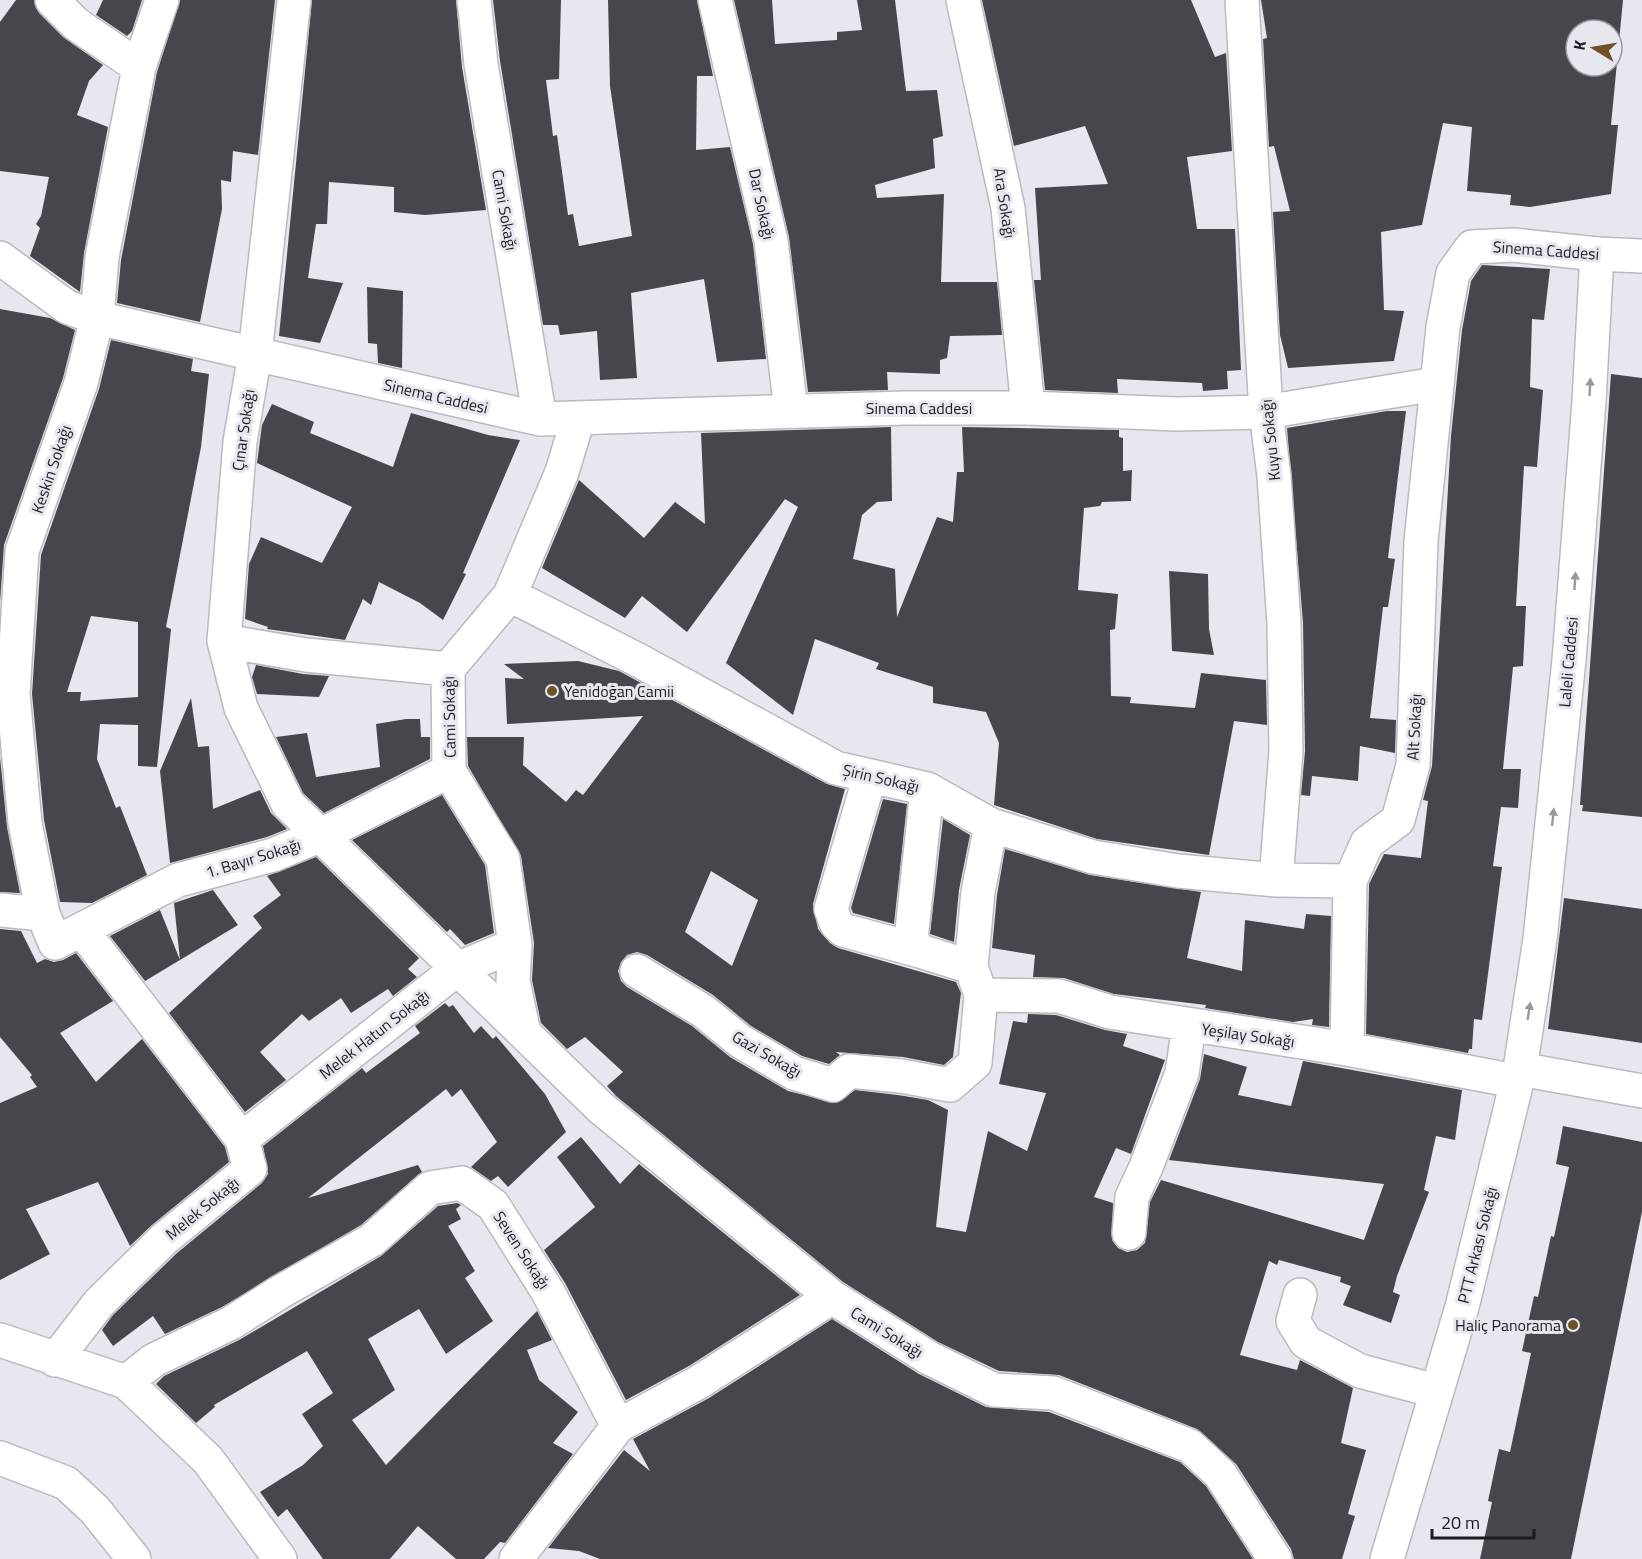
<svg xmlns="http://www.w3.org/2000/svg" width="1642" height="1559" font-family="'Titillium Web',sans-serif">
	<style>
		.building { fill: #46464c; fill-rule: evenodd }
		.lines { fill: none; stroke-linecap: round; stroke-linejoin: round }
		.minor-casing { stroke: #b9bac0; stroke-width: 36 }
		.tertiary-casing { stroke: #b9bac0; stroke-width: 36 }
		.minor { stroke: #fff; stroke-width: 33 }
		.tertiary { stroke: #fff; stroke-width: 33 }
		.oneway { fill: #99999b }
		.poi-dot { fill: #705026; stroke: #e7e8ef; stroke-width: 2 }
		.labels { text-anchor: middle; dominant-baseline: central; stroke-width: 6; stroke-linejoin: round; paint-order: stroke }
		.street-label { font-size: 16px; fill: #1d1d20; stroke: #e7e8ef }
		.poi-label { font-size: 16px; fill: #1d1d20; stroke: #e7e8ef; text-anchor: start }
	</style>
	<rect width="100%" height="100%" fill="#e7e8ef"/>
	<path class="building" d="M16,0H34L39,13L63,37L103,65L89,81L77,115L108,127L84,253L80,292L30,256L40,228L36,224L41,216L49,177L0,171V22Z
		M103,0H142L132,31L127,36L96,15Z
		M180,0H275L258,155L233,151L231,182L221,180L222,209L200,322L117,303L121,260L157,72Z
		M312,0H456L462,67L486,210L425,215L394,212V187L329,182L327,224H316L308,278L343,283L320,343L279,336Z
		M493,0H561L559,79L546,80L553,136L557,135L568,215L573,214L579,246L632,236L610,86L608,0H697L713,76H697L696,150L730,147L753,244L766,359L717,362L704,279L631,293L637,378L600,380L597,331L560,335L558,325H543L500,61Z
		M734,0H772L775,44L837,40V32L862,30L857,0H895L906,91L937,90L943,136L933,139L935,168L875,185L877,198L944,194L941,282H997L1002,335L950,336L947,358L940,360V374L887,372L888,390L808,392L789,237Z
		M982,0H1191L1215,57L1226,53L1232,151L1187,157L1197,229H1235L1241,370L1227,371L1228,389L1203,391L1202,383L1117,379L1118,393L1045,390L1034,280H1041L1035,188L1108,184L1085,126L1014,146Z
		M1261,0H1623L1611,125H1618L1611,194L1530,207L1510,205L1511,195L1467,191L1472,127L1443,123L1422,225L1381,232L1384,310L1404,311L1394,361L1288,368L1280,335L1273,212L1290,211L1274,146L1269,147L1263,39L1267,38ZM1576,30H1612V66H1576Z
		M1482,265L1550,269L1544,320L1532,319L1530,387L1543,390L1537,467L1524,466L1516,606H1526L1523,666L1513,667L1503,769H1521L1518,808L1501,807L1493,866L1502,867L1482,1020L1474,1019L1472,1049H1469L1468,1053L1366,1034L1369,884L1384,854L1421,858L1428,801L1423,800L1432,766L1451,436L1462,330L1471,281Z
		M367,287L403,291L402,368L378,363L377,344L368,343Z
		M0,309L50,318L75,330L63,378L4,545L0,602Z
		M111,340L193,359L191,371L209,374L201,447L166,627L171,629L157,767L138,766V725L100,724L97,759L116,808L120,806L147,875L92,903L60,902L44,820L32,694L41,555L99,389ZM91,616L138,622V697L80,701L81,692H67Z
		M1611,374L1642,378V817L1582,811L1583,805H1580Z
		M272,404L314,422L310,433L393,467L411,413L488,435L520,440L463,573L466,574L443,620L420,603L379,582L371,605L363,599L345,640L267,629L268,627L245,619L249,564L261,537L322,563L352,507L257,463L262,425Z
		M1387,411H1406L1388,558L1395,559L1388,607H1383L1370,718L1396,720L1395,753L1360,746L1358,781L1312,776L1310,796L1301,795L1305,751L1303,623L1287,428Z
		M891,427L892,501L877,502L862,515L853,559L895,569L897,617L937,517L953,522L957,472H964L962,427L1119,430V437L1123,438V471L1132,470L1131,501L1102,502L1100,506L1084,508L1078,590L1118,594L1115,629L1110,630L1111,696L1131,697L1130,703L1195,708L1201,673L1266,680L1267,725L1234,721L1209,855L1097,839L994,805L999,743L986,712L933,703V687L876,669L879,663L815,639L793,715L726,663L798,507L785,499L687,632L642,596L625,618L542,568L579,480L644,538L675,502L705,524L701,433Z
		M1169,571L1208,574L1209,629L1214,655L1172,651Z
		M578,661L619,671L827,784L845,789L813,904L818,929L830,943L838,948L956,982L961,993L953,1057L944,1065L903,1057L836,1052L840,1055L829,1064L802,1056L751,1026L713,995L647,955L637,952L627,955L621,962L618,971L621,981L627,987L692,1026L730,1057L788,1091L836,1103L855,1090L898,1095L928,1100L948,1110L936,1227L966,1232L988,1131L1027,1151L1046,1093L999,1084L1013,1021L1027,1023L1028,1014L1056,1015L1105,1030L1127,1034L1123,1046L1165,1060L1131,1154L1116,1148L1094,1197L1113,1203L1112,1240L1118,1248L1127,1252L1137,1250L1145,1243L1150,1202L1161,1180L1364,1240L1384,1184L1169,1160L1200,1079L1204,1054L1247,1067L1238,1095L1291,1106L1303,1061L1462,1090L1455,1140L1436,1136L1424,1190L1429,1192L1397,1276L1393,1292L1400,1295L1391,1323L1343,1305L1351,1286L1340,1282L1341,1277L1279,1260L1277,1265L1269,1261L1240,1355L1297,1370L1300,1360L1353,1388L1341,1443L1366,1450L1348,1514L1355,1516L1342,1559H1294L1291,1549L1236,1464L1197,1429L1059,1375L999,1371L938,1342L843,1282L616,1096L607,1086L623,1072L585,1037L567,1049L541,1023L532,980L534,943L521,856L468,766L467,737H524L523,765L566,802L576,790L583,795L643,716L507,724L505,678L524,679L504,664ZM711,871L758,900L732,966L685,932Z
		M256,665L303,674L329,676L319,697L257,694L252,677Z
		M191,698L198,747L209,746L213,809L260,790L271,813L287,829L267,837L170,863L160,771Z
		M406,719H420L421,737H430V759L324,813L303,793L276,737L307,733L316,777L380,767L376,724Z
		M0,757L7,827L20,893L0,892Z
		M442,795L485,865L494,933L465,945L450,929L447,932L352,840Z
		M883,799L907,804L894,924L853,913L851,908Z
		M943,819L970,835L959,890L954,942L930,934Z
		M1005,849L1090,875L1201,892L1187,958L1242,971L1245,920L1304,929L1306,914L1331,916L1329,1027L1312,1025L1313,1019L1293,1022L1205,1008L1206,1005L1114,994L1064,978L1033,977L1035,955L992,948L997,895Z
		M316,857L419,958L408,969L417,977L393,996L388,989L351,1013L341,998L309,1021L302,1014L260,1052L286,1080L245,1112L169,1013L262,928L253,916L281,895L267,876Z
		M213,890L238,925L180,960L174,903Z
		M1564,898L1642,909V1043L1548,1029Z
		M160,910L180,960L145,981L110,936Z
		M0,929L21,931L37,963L45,959L54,962L63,960L76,953L113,1001L60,1033L96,1082L142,1039L225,1147L229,1162L152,1225L130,1246L98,1182L26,1209L50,1254L0,1280V1103L37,1087L30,1077L32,1075L0,1037Z
		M445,1003L449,1007L453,1005L474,1033L481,1026L493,1039L496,1036L545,1094L566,1132L508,1187L498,1176L491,1181L471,1167L497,1142L461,1089L452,1097L446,1089L308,1198L418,1165L422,1172L361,1225L222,1307L165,1334L153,1316L113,1346L102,1330L113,1315L177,1253L262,1183L268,1174L263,1146L362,1068L366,1073L420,1033L415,1026Z
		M1563,1126L1642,1142V1212L1571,1559H1480L1492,1502L1488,1501L1499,1449L1510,1452L1531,1353L1522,1351L1534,1296L1538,1297L1551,1236L1554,1237L1569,1167L1556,1164Z
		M581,1137L620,1184L639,1164L800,1295L689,1366L626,1400L565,1283L544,1250L595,1207L557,1157Z
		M457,1203L461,1205L456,1209L461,1219L448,1226L475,1271L465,1278L493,1321L446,1354L419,1309L368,1339L395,1390L352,1420L386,1465L537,1311L552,1340L527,1350L539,1380L578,1412L553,1443L573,1454L505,1543L500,1542L484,1559H456L418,1526L390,1559H323L287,1509L278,1517L260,1492L303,1465L323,1446L302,1414L333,1393L307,1351L214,1405L215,1407L196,1423L156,1384L164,1376L239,1340L381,1256L438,1206Z
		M832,1319L919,1374L986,1407L1049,1412L1180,1462L1206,1486L1253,1559H600L579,1551L548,1548L624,1450L650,1471L633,1439L709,1398Z"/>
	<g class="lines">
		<g class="minor-casing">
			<path id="minor" d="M52,0L76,24L139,67
				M162,0L139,67L102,257L97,318L81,383L22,551L13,694L25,823L43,914L55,943L178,880L273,855L319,836L449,771
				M294,0L255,354L240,442L224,641L241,708L288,804L601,1108L832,1297L929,1358L994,1390L1053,1393L1190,1446L1220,1474L1275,1559
				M474,0L481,64L540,419
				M715,0L771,241L791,411
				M963,0L1008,208L1028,408
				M1242,0L1266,412L1274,476L1284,623L1286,751L1276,880
				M0,258L67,307L97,318
				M510,595L638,660L836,768L927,789L991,825L1093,857L1178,871L1276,880L1350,881
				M224,641L306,655L448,669
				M870,776L831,909L836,923L843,930L920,951
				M927,789L911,940L920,951L971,967
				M0,910L43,914
				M637,971L703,1011L740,1041L794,1073L833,1085L849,1071L901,1076L950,1085L975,1063L981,995L971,967L978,892L991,825
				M981,995L1059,996L1110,1012L1347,1049L1515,1081
				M524,1033L513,981L515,945L503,859L449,771L448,669L510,595L562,472L578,419
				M1347,1049L1350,881L1367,843L1398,820L1413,765L1421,541L1443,327L1453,273L1472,247L1513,245L1597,254
				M1520,1069L1642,1091
				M242,1139L457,969L515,945
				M1129,1233L1132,1197L1146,1167L1182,1073L1189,1026
				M1300,1295L1293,1321L1306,1342L1360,1371L1436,1391
				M0,1340L126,1382L208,1460L280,1559
				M55,1360L99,1303L164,1239L250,1169L242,1139L82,930
				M126,1382L154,1360L231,1323L280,1292L372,1240L430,1188L462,1183L493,1205L548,1292L618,1426L699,1382L832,1297
				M0,1458L66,1483L95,1510L134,1559
				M516,1559L618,1426"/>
		</g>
		<g class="tertiary-casing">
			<path id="tertiary" d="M97,318L540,419L906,408H1028L1177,414L1266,412L1436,384
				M1387,1559L1462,1307L1520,1069L1540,939L1569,660L1589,401L1597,254L1642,256"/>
		</g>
		<use href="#minor" class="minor"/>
		<use href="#tertiary" class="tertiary"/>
	</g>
	<defs><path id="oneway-solid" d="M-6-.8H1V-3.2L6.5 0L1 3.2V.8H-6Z" transform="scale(1.5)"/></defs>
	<g class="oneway">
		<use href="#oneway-solid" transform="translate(1590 387) rotate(-87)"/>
		<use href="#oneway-solid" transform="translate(1575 581) rotate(-86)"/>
		<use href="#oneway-solid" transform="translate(1553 817) rotate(-84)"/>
		<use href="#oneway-solid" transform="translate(1529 1011) rotate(-81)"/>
	</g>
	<g class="poi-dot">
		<circle cx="552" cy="691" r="6"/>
		<circle cx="1573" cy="1325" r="6"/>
	</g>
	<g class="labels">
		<g class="street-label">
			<text transform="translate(1005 203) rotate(81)">Ara Sokağı</text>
			<text transform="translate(762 204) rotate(78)">Dar Sokağı</text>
			<text transform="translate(505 210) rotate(80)">Cami Sokağı</text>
			<text transform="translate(1546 250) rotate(4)">Sinema Caddesi</text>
			<text transform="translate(436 396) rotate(13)">Sinema Caddesi</text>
			<text x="919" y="408">Sinema Caddesi</text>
			<text transform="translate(243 430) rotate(-82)">Çınar Sokağı</text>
			<text transform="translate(1270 440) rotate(-96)">Kuyu Sokağı</text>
			<text transform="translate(51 469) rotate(-71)">Keskin Sokağı</text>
			<text transform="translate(1568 662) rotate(-85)">Laleli Caddesi</text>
			<text transform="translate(449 717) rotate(-91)">Cami Sokağı</text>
			<text transform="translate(1414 727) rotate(-87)">Alt Sokağı</text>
			<text transform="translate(881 778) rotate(13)">Şirin Sokağı</text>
			<text transform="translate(253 858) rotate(-17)">1. Bayır Sokağı</text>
			<text transform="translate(374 1034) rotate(-38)">Melek Hatun Sokağı</text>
			<text transform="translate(1248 1035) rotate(8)">Yeşilay Sokağı</text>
			<text transform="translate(767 1054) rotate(30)">Gazi Sokağı</text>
			<text transform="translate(202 1208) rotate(-39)">Melek Sokağı</text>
			<text transform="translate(1477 1245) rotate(-76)">PTT Arkası Sokağı</text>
			<text transform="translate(522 1250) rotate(57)">Seven Sokağı</text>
			<text transform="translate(887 1332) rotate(32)">Cami Sokağı</text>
		</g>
		<g class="poi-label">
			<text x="564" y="691">Yenidoğan Camii</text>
			<text x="1561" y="1325" text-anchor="end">Haliç Panorama</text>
		</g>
	</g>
	<g transform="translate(1594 48) rotate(281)"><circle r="28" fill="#e7e8ef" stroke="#96979c" stroke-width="1.5"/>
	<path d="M0-4.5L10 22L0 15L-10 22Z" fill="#705026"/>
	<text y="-9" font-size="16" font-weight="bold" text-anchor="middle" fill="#1d1d20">K</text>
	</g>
	<path d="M1432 1529v9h102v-9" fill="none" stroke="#1d1d20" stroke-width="3"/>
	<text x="1441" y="1529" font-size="18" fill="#1d1d20" stroke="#e7e8ef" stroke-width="4.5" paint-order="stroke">20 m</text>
</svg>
